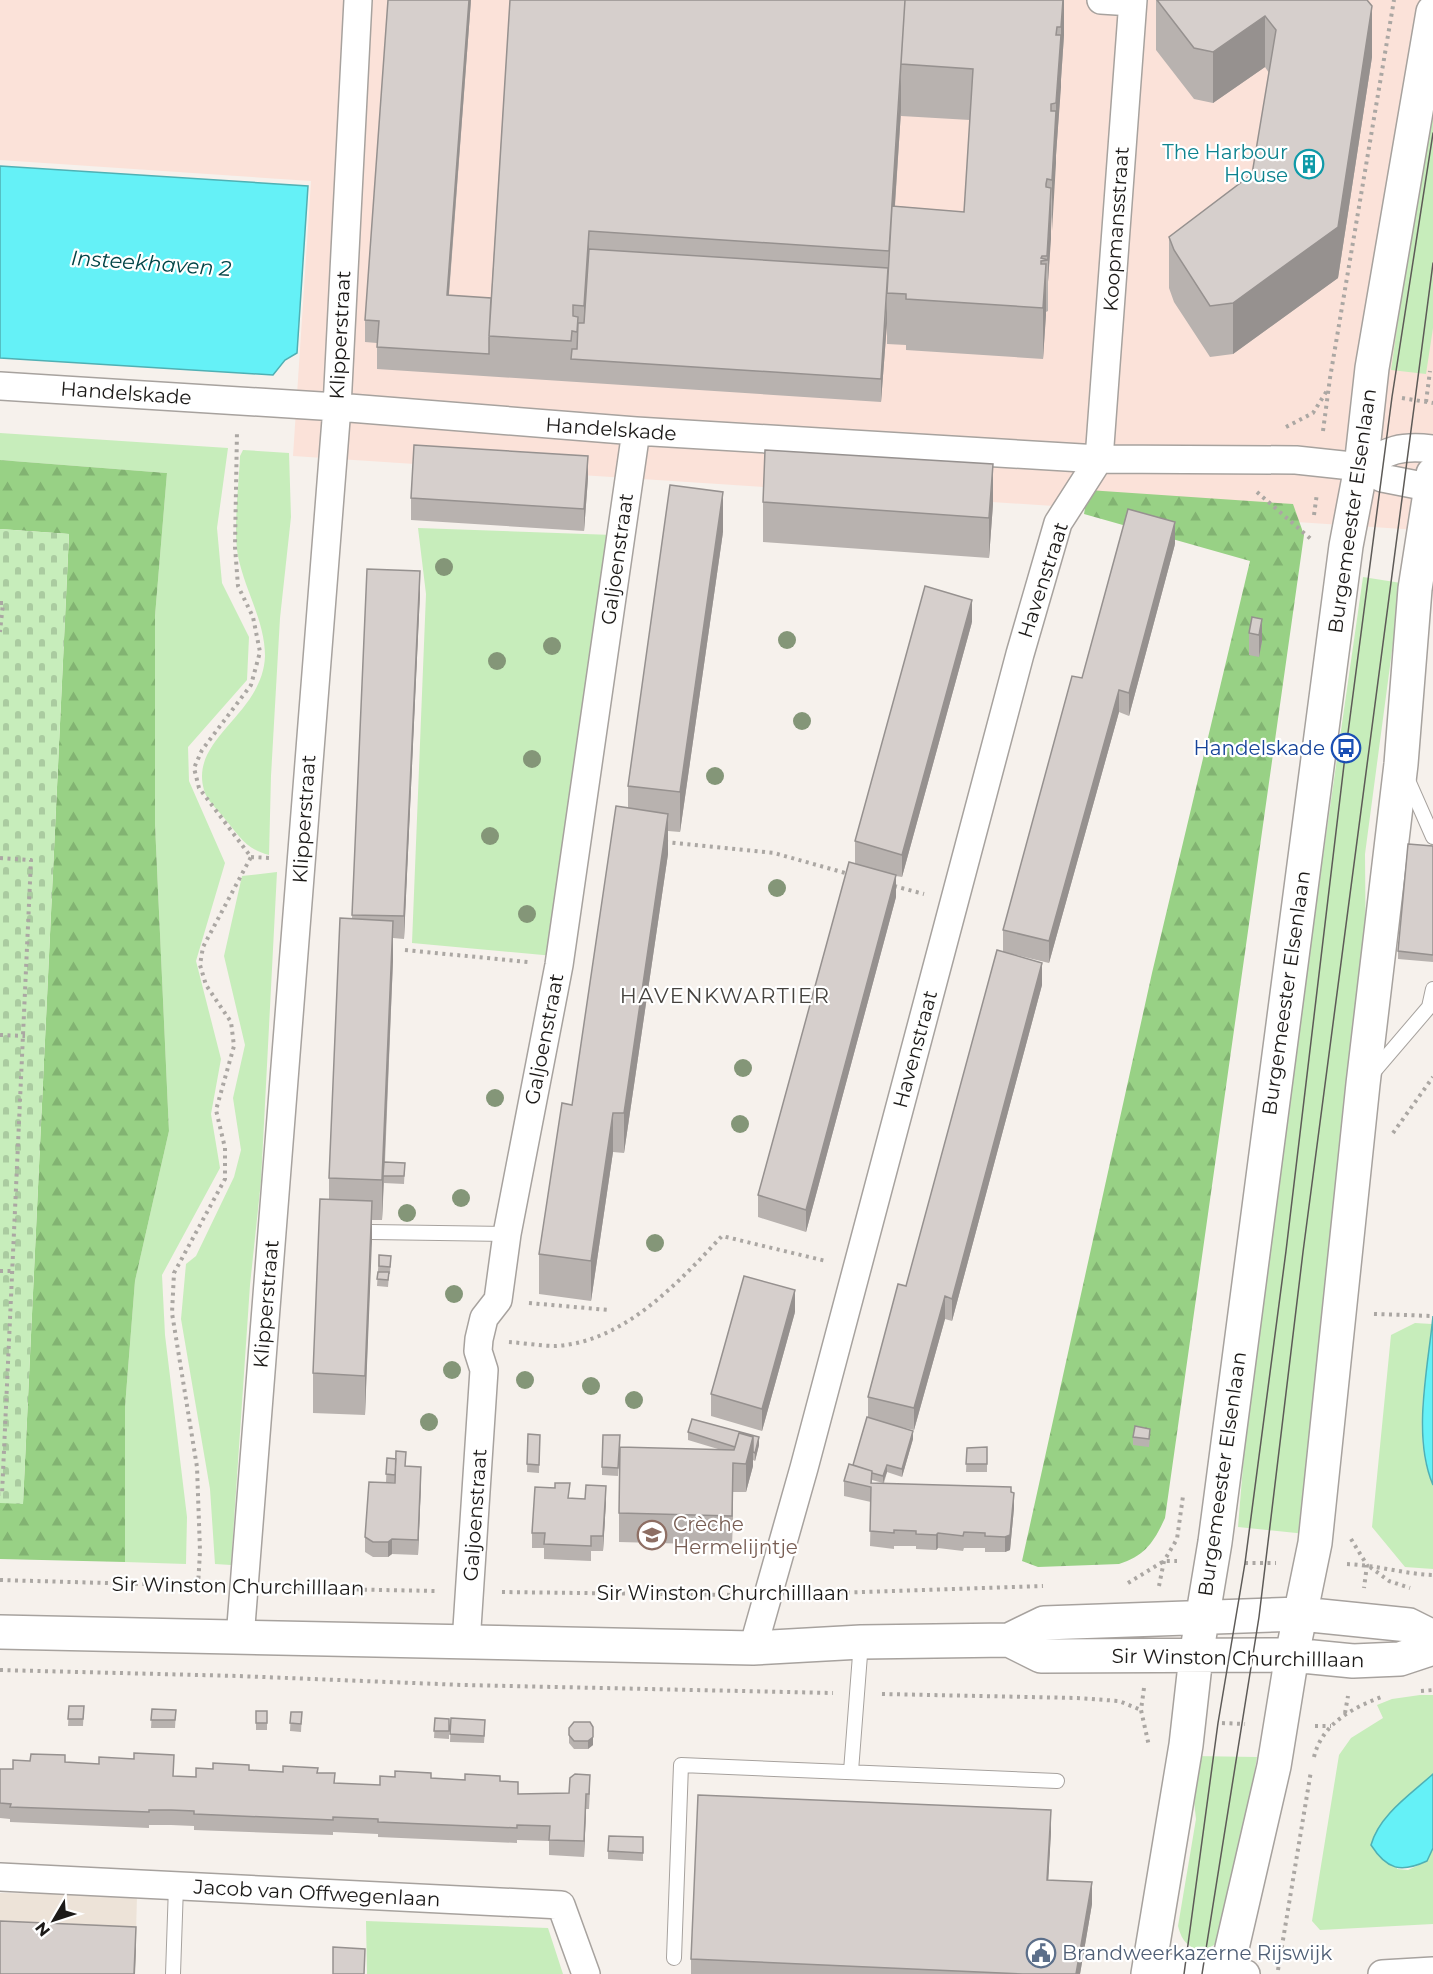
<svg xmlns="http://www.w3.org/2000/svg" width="1433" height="1974" font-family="Montserrat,sans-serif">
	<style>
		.industrial { fill: #fbe2d9 }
		.built { fill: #ede3d8 }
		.grass { fill: #c7edbb }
		.forest { fill: url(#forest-firs) }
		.cemetery { fill: url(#cemetery-stones) }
		.water { fill: #65f1f7; stroke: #4fb0b4; stroke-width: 1.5 }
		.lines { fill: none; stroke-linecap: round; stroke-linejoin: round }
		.lane-casing { stroke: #a7a29e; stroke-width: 16 }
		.street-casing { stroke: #a7a29e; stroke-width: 30 }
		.secondary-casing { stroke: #a7a29e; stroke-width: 36 }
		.path { stroke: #aba7a3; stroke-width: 4; stroke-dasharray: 3 4.5; stroke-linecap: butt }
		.lane { stroke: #fff; stroke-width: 14 }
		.street { stroke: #fff; stroke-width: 27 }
		.secondary { stroke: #fff; stroke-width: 33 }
		.tram { stroke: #5d5a57; stroke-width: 1.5 }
		.tree { fill: #849678 }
		.wall { fill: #b8b2af; fill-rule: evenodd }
		.shaded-wall { fill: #96918f }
		.building { fill: #d6cfcc; stroke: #96918f; stroke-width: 1.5 }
		.labels { text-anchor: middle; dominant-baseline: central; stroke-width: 4.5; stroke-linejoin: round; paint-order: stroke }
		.culture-label { font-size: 20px; fill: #0d838f; stroke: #fff; text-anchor: end }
		.street-label { font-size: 20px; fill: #1c1a18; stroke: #fff }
		.transit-label { font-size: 20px; fill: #164399; stroke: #fff; text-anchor: end }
		.education-label { font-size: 20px; fill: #785e54; stroke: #fff; text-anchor: start }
		.service-label { font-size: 20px; fill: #4e5e75; stroke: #fff; text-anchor: start }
		.water-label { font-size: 21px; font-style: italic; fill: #004447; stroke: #fff }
		.neighbourhood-label { font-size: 21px; letter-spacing: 1.5px; fill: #46433f; stroke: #fff }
	</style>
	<defs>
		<pattern id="forest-firs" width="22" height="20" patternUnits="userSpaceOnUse" patternTransform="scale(1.5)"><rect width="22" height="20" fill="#98d185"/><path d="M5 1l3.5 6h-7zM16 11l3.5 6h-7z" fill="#82b372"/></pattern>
		<pattern id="cemetery-stones" width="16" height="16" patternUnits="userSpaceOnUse" patternTransform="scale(1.5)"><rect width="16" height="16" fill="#c7edbb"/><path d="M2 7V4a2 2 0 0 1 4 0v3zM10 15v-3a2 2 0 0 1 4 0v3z" fill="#aacba0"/></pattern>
	</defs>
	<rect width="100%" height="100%" fill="#f6f1ec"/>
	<path class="industrial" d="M0,0H1433V531L293,456L311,181L0,160Z"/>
	<path class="built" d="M0,1893L137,1895L135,1974H0Z"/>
	<path class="grass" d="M1433,74V328L1426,374L1391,370Z
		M0,433L228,448L217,528L222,583L249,637L247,680L188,747L189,781L225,863L196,961L221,1059L211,1114L220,1168L162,1275L165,1335L187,1517L186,1564L125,1562V1407L135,1281L169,1131L155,824V616L167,473L0,460Z
		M243,450L289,453L291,517L280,618L271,776L269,855C246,849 240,837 225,819C219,811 206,800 204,790C189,738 263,715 265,656C265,621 245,591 238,556C233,529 239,485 240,456Z
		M418,528L613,535L554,956L412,943L426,594Z
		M1363,577L1401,583L1365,854L1366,982L1306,1534L1238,1527L1253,1345Z
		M277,872L261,1181L250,1285L231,1565L215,1564L210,1489L181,1319L186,1264L196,1256L234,1177L241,1150L233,1098L245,1045L224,956L242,876Z
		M1415,1323L1432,1324C1427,1375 1411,1436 1433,1485V1569L1405,1567L1372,1527L1391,1335Z
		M1420,1695H1433V1774L1392,1812L1397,1869L1408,1870L1427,1861L1433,1848V1924L1320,1930L1312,1921L1339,1755L1351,1738L1383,1718L1377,1705L1392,1699Z
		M1193,1756L1257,1757L1227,1934C1209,1955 1185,1956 1178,1926L1196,1819L1191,1774Z
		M366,1921L548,1928L563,1974H367Z"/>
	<path class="forest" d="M0,460L167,473L155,616V824L169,1131L135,1281L125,1407V1562L0,1559V1503H23L69,534L0,529Z
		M1088,490L1293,504L1304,535L1165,1518C1154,1542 1145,1556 1119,1564L1038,1567L1022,1561L1152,973L1250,561L1084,514Z"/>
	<path class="cemetery" d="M0,529L69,534L23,1504L0,1503Z"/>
	<path class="water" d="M0,166L308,186L297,353L285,360L273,375L0,358Z
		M1433,1316V1485C1412,1436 1428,1368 1433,1316Z
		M1433,1774V1848L1427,1861C1401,1873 1387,1870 1371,1845C1379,1815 1411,1794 1433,1774Z"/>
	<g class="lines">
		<g class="lane-casing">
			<path id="lane" d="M1407,778L1433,837
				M1370,1076L1429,1007L1433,989
				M371,1232L507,1234
				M851,1771L861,1642
				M674,1958L681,1765L1057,1781
				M173,1974L176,1886"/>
		</g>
		<g class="street-casing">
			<path id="street" d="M1101,0L1132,2
				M0,386L337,407L636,431L1099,459L1296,460L1361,467L1382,478L1433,488
				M1361,467C1388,450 1401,445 1433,449
				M240,1638L337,407L358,0
				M466,1643L484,1370L478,1351L479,1339L484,1318L498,1300L507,1234L559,965L636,431
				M753,1648L804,1468L1020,654L1058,523L1099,459L1133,0
				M0,1877L561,1905L586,1974
				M1149,1966L1203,1972L1227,1970L1246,1974
				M1382,1974L1433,1971"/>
		</g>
		<g class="secondary-casing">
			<path id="secondary" d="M0,1632L753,1648L861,1642L1009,1640L1044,1623L1301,1614L1409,1625L1433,1637
				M1009,1640L1041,1656L1292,1655L1353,1661L1400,1659L1433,1648
				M1148,1974L1186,1745L1196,1656L1215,1542L1346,546L1361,467L1372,368L1433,12
				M1226,1974L1274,1766L1292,1655L1315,1543L1363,1084L1401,764L1415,589L1433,474"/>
		</g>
		<path class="path" d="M1402,398L1433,403
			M1426,402L1430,371
			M1286,427L1313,413L1328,389
			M1323,431L1330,378L1394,0
			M1257,492L1312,540
			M1314,515L1317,493
			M0,603H3L0,632
			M665,842L774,853L849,874
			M251,857L271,858
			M0,858L31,860L2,1494H0
			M894,886L924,894
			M405,950L528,962
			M0,1035L25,1036
			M1393,1133L1433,1077
			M0,1271H13
			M529,1303L609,1310
			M1374,1314L1433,1316
			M509,1342C524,1343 541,1346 556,1346C624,1342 678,1283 722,1236L826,1261
			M1351,1539L1367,1565L1364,1588
			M1245,1563H1276
			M1347,1564C1376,1565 1404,1574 1433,1575
			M1370,1567L1389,1581L1410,1588
			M0,1580L212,1586
			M1128,1583L1164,1561H1177
			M198,1586L200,1551L197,1467L172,1313L174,1273L225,1179V1148L216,1110L234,1046L231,1022L206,985L200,965L203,947L251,857L199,788L194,768L202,750L251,685L260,652L253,617L238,586L235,547L237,431
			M1159,1586L1164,1561L1177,1539L1183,1496
			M274,1588L437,1591
			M502,1592L737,1595
			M802,1594L1043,1586
			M0,1670L238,1676L463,1685L833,1693
			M1144,1688L1141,1710L1149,1746
			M1421,1691L1433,1690
			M882,1694L1077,1698L1119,1701L1141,1710
			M1345,1713L1348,1696
			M1222,1723L1245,1724
			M1315,1726H1331
			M1314,1757C1322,1723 1354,1707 1384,1696
			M1278,1970L1311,1771"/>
		<use href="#lane" class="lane"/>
		<use href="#street" class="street"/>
		<use href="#secondary" class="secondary"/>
		<path class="tram" d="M1184,1974L1218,1723L1245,1563L1286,1251L1346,748L1392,397L1433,133
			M1202,1974L1259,1617L1303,1252L1433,263"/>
	</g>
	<g class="tree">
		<circle cx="444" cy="567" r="9"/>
		<circle cx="787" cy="640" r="9"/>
		<circle cx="552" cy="646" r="9"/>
		<circle cx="497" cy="661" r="9"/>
		<circle cx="802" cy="721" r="9"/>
		<circle cx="532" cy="759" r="9"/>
		<circle cx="715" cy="776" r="9"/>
		<circle cx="490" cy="836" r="9"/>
		<circle cx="777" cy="888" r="9"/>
		<circle cx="527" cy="914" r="9"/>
		<circle cx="743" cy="1068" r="9"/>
		<circle cx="495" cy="1098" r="9"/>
		<circle cx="740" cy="1124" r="9"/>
		<circle cx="461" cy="1198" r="9"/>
		<circle cx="407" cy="1213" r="9"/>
		<circle cx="655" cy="1243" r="9"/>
		<circle cx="454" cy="1294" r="9"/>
		<circle cx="452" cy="1370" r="9"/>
		<circle cx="525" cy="1380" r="9"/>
		<circle cx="591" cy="1386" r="9"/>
		<circle cx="634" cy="1400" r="9"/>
		<circle cx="429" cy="1422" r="9"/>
	</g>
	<path class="wall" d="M471,0L449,295L491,298L510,0H1064V35L1051,231L1048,282V311L1046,312L1043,359L906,350V345L887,344V323L881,402L377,369V343L365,342V320ZM901,111V116L970,120L964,212L895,206Z
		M1156,0H1367L1372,57L1338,278L1233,354L1210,357L1174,302L1169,288V237L1252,174L1269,73L1265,67L1213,103L1194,99L1156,50Z
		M588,478L584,531L411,520V498Z
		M763,502L993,504L989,558L763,542Z
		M723,532L680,832L668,831V854L624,1153L613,1152L591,1301L539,1294V1254L572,1105L628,808V786Z
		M1175,544L1129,716L1119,712L1049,963L1012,954L1042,985L952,1321L945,1319L914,1430L896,1426L913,1439L902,1477L887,1472L884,1483L1014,1508L1010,1550L1005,1552H985V1548H964L963,1551L938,1548L936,1550L916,1549V1546H894V1549L870,1546L871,1502L844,1496V1481L853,1465L868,1417V1397L906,1286L1003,952V930L1082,678ZM872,1480L883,1483H872Z
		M367,569L420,593L404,939L393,938V960L385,1162L405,1163L404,1184L384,1183L382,1220H372L365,1415L313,1413V1373L329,1200V1178L352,919Z
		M1262,619V641L1259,657L1249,655V633Z
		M972,622L902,877L896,876V897L806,1232L758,1217V1195L855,863V841Z
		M1433,846V962L1398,959V951Z
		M379,1255L391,1256L390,1274H389L388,1287L377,1286Z
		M795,1312L762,1431L711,1416V1394Z
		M688,1432L759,1445L755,1461L753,1460V1466L746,1492H733L732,1545L619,1542V1513L718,1449L688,1440Z
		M528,1434L540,1435L539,1473L527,1472Z
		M1133,1437H1150L1149,1447L1133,1445Z
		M620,1443L618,1476L602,1475V1467Z
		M987,1447V1472H966L967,1448Z
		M387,1458L406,1466L421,1482L418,1555L392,1554L388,1557H373L365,1552V1537L395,1483V1482H386Z
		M570,1498L606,1501L603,1551H591V1561L544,1559V1548H532V1533Z
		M69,1706H84L83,1726H68Z
		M152,1709L176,1710L175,1728H151Z
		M256,1711H267V1730H256Z
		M291,1712H302L301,1732L290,1731Z
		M435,1718L449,1719V1739L434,1738Z
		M451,1718L485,1728L484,1743L450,1742Z
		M574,1722L593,1745L588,1749H574L569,1743V1728Z
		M30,1761L65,1762L173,1776L196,1777L249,1770L318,1773L335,1783L380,1785L431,1778L500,1781L518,1794L569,1793L590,1790L589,1809H586L584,1857L549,1855V1841L517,1840V1843L378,1837V1834L333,1832V1835L194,1830V1826L171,1825H149V1828L10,1822V1819L0,1818V1769H13Z
		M1051,1832L1048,1880L1092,1904L1080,1974H691V1959Z
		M643,1837V1861L608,1859V1851Z"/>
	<path class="shaded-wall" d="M469,0H471L447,317V295Z
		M1063,0H1064V35L1061,79V27Z
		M1372,6V57L1338,278L1233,354V303Z
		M1265,16V67L1213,103V52Z
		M1061,35V87L1056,155V103Z
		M901,71V111L889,293V251Z
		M1056,111V163L1052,231V180Z
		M1051,188V239L1048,282V260H1047Z
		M589,231V271L584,346V306Z
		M1046,264V315L1043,359V308Z
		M887,300V323L881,402V379Z
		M588,456V478L584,531V509Z
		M993,464V504L989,558V518Z
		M723,492V532L680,832V792Z
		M1175,522V544L1129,716V693Z
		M420,571V593L404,939V916Z
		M972,600V622L902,877V855Z
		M1262,619V641L1259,657V635Z
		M1119,690V712L1049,963V941Z
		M668,814V854L624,1153V1113Z
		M896,875V897L806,1232V1210Z
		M393,921V960L382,1220V1180Z
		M1042,963V985L952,1321V1299Z
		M613,1113V1152L591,1301V1261Z
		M372,1201V1241L365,1415V1376Z
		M795,1290V1312L762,1431V1409Z
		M945,1296V1319L914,1430V1408Z
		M913,1431V1439L902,1477V1469Z
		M753,1437V1466L746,1492V1464Z
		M759,1437V1445L755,1461V1453Z
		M733,1463V1492L732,1545V1516Z
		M887,1465V1472L883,1483V1476Z
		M421,1467V1482L418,1555V1540Z
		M606,1486V1501L603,1551V1536Z
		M1014,1493V1508L1010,1550L1005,1552V1537Z
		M938,1533V1548L936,1550V1535Z
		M392,1539V1554L388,1557V1542Z
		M593,1727V1745L588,1749V1741Z
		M586,1794V1809L584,1857V1841Z
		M1051,1810V1832L1047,1903V1880Z
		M1092,1882V1904L1080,1974H1076Z
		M136,1927V1949L135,1974H134Z"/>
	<path class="building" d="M388,0H469L447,295L491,298L489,336V354L377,347L379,321L365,320Z
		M510,0H905L889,251L589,231L584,306L573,305V316L578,317L577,332L572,331L571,341L489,336Z
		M905,0H1063L1061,27H1057L1056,35H1061L1056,103L1051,104V111H1056L1052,180L1047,179L1046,184V187L1051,188L1047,256H1042L1041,258L1048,260L1041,261V264H1046L1043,308L906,299V294L887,293L892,206L964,212L973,69L901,64Z
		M1157,0H1367L1372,6L1338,227L1233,303L1210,306L1174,250L1169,237L1252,174L1276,30L1265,16L1213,52L1194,48Z
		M589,249L888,268L881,379L571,359L572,349H577L578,323H584Z
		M414,445L588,456L584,509L411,498Z
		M765,450L993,464L989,518L763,502Z
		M670,485L723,492L680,792L628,786Z
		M1128,509L1175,522L1129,693L1119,690L1049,941L1003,930L1072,676L1082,678Z
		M367,569L420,571L404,916L352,915Z
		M925,586L972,600L902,855L855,841Z
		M1252,617L1262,619L1259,635L1249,633Z
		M616,806L668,814L624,1113H613L591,1261L539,1254L562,1103L572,1105Z
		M1408,844L1433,846V955L1398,951Z
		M849,862L896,875L806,1210L758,1195Z
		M340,918L393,921L382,1180L329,1178Z
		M997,950L1042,963L952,1299L945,1296L914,1408L868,1397L898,1284L906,1286Z
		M384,1162L405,1163L404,1176H383Z
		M320,1199L372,1201L365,1376L313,1373Z
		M379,1255L391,1256L390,1267L379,1266Z
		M378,1272H389L388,1280L377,1279Z
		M744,1276L795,1290L762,1409L711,1394Z
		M867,1417L913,1431L902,1469L887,1465L883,1476L872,1473V1471L853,1465Z
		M692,1419L759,1437L755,1453L753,1452V1437L739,1433L735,1447L688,1432Z
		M1135,1426L1150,1429L1149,1439L1133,1437Z
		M739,1433L753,1437L746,1464L733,1463L732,1516L619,1513L620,1447L734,1450Z
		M528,1434L540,1435L539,1465L527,1464Z
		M603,1435H620L618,1468L602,1467Z
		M987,1447V1464H966L967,1448Z
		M396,1451L406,1452L405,1466L421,1467L418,1540L392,1539L388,1542H373L365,1537L369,1482L395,1483Z
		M387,1458L396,1459L395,1475L386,1474Z
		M849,1464L872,1471L871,1483L1011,1487V1492L1014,1493L1010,1535L1005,1537L985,1536V1533L964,1532L963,1536L938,1533L936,1535L916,1534V1531L894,1530V1533L870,1531L871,1487L844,1481Z
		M555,1483H570L568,1498L585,1499L586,1485L606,1486L603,1536H591V1546L544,1544L545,1533H532L535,1487L555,1488Z
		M69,1706H84L83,1719H68Z
		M152,1709L176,1710L175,1720H151Z
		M256,1711H267V1723H256Z
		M291,1712H302L301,1724L290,1723Z
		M435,1718L449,1719V1731H434Z
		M451,1718L485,1720L484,1736L450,1734Z
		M574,1722H590L593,1727V1737L588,1741H574L569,1735V1728Z
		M134,1753L174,1755L173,1776L196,1777V1768L213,1769V1763L249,1765V1770L283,1772V1766L318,1768L317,1773H335L334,1783L380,1785V1776L395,1777V1771L431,1773V1778L465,1780V1774L500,1776V1781L518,1782V1794L569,1793L570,1778L575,1774L590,1775L589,1794H586L584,1841L549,1840L550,1826L517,1825V1828L378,1822V1819L333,1817V1820L194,1814V1811L171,1810H149V1812L10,1807L11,1804L0,1803V1769H13V1760L30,1761L31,1754L65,1755V1762L99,1764V1757L134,1759Z
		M698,1795L1051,1810L1047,1880L1092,1882L1076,1974H1023L691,1959Z
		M609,1836L643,1837V1853L608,1851Z
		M0,1921L136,1927L134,1974H0Z
		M333,1947L365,1949L364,1974H333Z"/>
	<defs>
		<g id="building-ring" transform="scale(1.5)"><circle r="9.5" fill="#fff" stroke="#0f9aa8" stroke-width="1.5"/><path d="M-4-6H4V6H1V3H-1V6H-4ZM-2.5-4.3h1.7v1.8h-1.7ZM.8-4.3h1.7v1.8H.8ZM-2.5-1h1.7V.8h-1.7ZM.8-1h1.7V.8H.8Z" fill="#0f9aa8"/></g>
		<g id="bus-ring" transform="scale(1.5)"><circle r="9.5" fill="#fff" stroke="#1a4fb4" stroke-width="1.5"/><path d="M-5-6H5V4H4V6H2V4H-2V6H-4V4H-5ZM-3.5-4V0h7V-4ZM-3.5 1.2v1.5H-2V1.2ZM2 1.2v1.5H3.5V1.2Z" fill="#1a4fb4"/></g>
		<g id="school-ring" transform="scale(1.5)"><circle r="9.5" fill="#fff" stroke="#8d6e63" stroke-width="1.5"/><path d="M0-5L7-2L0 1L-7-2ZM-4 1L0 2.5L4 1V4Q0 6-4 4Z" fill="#8d6e63"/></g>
		<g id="civic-ring" transform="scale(1.5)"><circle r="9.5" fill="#fff" stroke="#5c6f8a" stroke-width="1.5"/><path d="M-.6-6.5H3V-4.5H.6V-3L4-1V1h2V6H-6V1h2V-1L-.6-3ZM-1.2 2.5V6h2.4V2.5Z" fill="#5c6f8a"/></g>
	</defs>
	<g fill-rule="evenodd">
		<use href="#building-ring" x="1309" y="164"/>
		<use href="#bus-ring" x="1346" y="748"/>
		<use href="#school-ring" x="652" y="1535"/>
		<use href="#civic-ring" x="1041" y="1953"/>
	</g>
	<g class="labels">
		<g class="culture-label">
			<text x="1288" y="152">The Harbour<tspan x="1288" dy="23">House</tspan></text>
		</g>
		<g class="street-label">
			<text transform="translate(1116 229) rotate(-86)">Koopmansstraat</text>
			<text transform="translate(340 335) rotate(-87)">Klipperstraat</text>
			<text transform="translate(126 393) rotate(4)">Handelskade</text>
			<text transform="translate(611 429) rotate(4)">Handelskade</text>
			<text transform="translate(1352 511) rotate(-82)">Burgemeester Elsenlaan</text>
			<text transform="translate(617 559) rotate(-82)">Galjoenstraat</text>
			<text transform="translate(1043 580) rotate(-72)">Havenstraat</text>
			<text transform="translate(304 819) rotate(-86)">Klipperstraat</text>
			<text transform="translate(1286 993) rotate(-82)">Burgemeester Elsenlaan</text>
			<text transform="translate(544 1039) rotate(-79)">Galjoenstraat</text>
			<text transform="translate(915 1049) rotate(-75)">Havenstraat</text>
			<text transform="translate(266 1304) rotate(-85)">Klipperstraat</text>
			<text transform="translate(1222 1474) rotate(-82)">Burgemeester Elsenlaan</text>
			<text transform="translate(475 1515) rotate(-86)">Galjoenstraat</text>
			<text transform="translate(238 1586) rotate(1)">Sir Winston Churchilllaan</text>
			<text x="723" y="1593">Sir Winston Churchilllaan</text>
			<text transform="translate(1238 1658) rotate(1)">Sir Winston Churchilllaan</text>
			<text transform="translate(317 1893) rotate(3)">Jacob van Offwegenlaan</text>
		</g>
		<g class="transit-label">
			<text x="1325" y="748">Handelskade</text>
		</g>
		<g class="education-label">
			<text x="673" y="1524">Crèche<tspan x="673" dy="23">Hermelijntje</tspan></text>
		</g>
		<g class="service-label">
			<text x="1062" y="1953">Brandweerkazerne Rijswijk</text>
		</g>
		<g class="water-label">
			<text transform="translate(151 263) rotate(4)">Insteekhaven 2</text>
		</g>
		<g class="neighbourhood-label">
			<text x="725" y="995">HAVENKWARTIER</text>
		</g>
	</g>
	<g transform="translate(54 1920) rotate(231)" stroke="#ffffff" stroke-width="4.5" paint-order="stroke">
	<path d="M0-4.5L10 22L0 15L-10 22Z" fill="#1c1a18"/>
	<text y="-9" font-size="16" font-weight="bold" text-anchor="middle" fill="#1c1a18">N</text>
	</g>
</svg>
